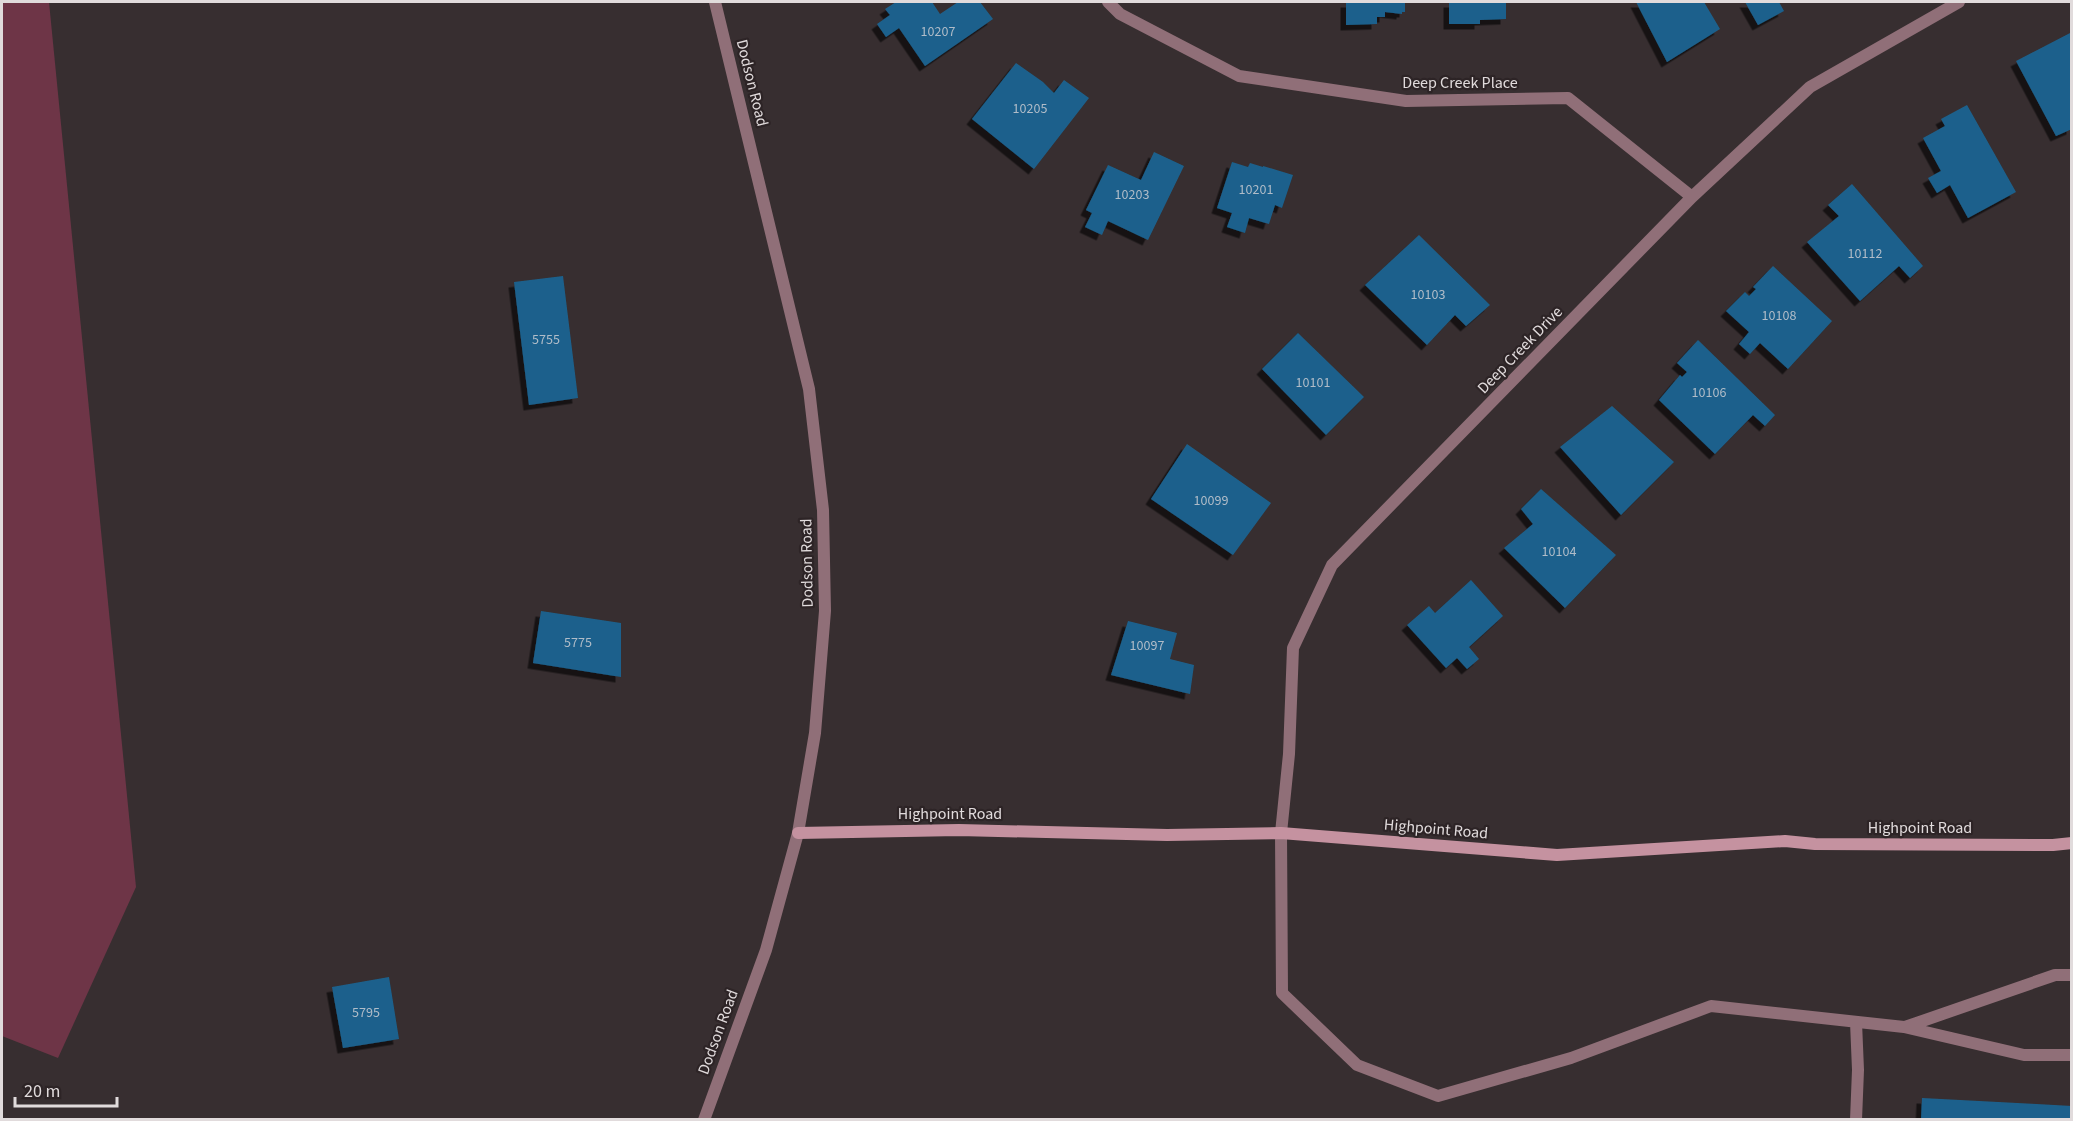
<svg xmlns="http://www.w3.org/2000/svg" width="2073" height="1121" font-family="'Source Sans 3',sans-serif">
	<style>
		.green { fill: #6e3547 }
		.building { fill: #1c618c; filter: url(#shadow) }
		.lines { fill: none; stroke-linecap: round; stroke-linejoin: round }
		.lane { stroke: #906f78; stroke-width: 12 }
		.street { stroke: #906f78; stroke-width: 12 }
		.secondary { stroke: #c592a0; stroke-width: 12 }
		.labels { text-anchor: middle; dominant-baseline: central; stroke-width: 4.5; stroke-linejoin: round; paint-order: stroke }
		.number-label { font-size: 14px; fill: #b0bcc8 }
		.street-label { font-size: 16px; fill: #e1dbdc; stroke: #2d2426 }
	</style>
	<defs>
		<filter id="shadow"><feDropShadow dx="-5.5" dy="5.5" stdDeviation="0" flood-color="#0009"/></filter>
	</defs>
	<rect width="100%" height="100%" fill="#372e30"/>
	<path class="green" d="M2,2H49L136,887L58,1058L2,1036Z"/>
	<path class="building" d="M896,2H932L940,14L958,2H980L993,19L925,66L899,28L886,37L877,24L890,15L885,9Z
		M1346,2H1405V12H1402V14L1385,12V17H1377V24L1346,25Z
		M1449,2H1506V19L1480,20V24H1449Z
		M1636,2H1704L1720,29L1667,62Z
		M1745,2H1779L1784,11L1758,25Z
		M2072,32V129L2056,136L2016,61Z
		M1016,63L1043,82L1054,93L1064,80L1089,98L1034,169L972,119Z
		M1967,105L2016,192L1968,218L1950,185L1937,193L1928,178L1941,171L1923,138L1945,126L1941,119Z
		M1154,152L1184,166L1148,240L1108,221L1102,235L1085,227L1092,213L1086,210L1108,165L1141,180Z
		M1232,162L1248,167L1250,163L1263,167V166L1293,175L1282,208L1275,205L1269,224L1249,218L1245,233L1227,227L1232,213L1217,208Z
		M1852,184L1923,266L1910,278L1899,266L1860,301L1807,242L1839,216L1828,205Z
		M1419,235L1490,305L1466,326L1455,315L1427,345L1365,285Z
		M1773,266L1832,321L1788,369L1760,343L1750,354L1739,344L1749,332L1726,311L1745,292L1749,296L1756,289L1753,287Z
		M563,276L578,398L529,405L514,282Z
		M1298,333L1364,397L1326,435L1262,369Z
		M1698,340L1775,415L1765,426L1753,415L1715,454L1659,400L1680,375L1682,377L1687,372L1677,363Z
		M1612,406L1674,462L1621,515L1560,447Z
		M1187,444L1271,503L1233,555L1151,499Z
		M1541,489L1616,555L1565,608L1504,548L1533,524L1521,509Z
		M1471,580L1503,616L1469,647L1479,659L1467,669L1457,658L1446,668L1407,625L1429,606L1435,613Z
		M541,611L621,623V677L533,663Z
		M1128,621L1177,633L1170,659L1194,665L1190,694L1111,675Z
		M389,977L399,1039L343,1048L332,987Z
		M1922,1098L2072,1106V1120H1921Z"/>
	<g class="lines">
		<path class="lane" d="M1281,833L1282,993L1357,1065L1438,1096L1571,1058L1711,1006L1904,1027L2024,1055H2072
			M1905,1027L2055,975H2072
			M1856,1120L1858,1070L1856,1022"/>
		<path class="street" d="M1108,2L1120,14L1239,76L1406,101L1568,98L1692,197
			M1281,833L1289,754L1293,648L1332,565L1692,197L1810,87L1959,2
			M704,1120L766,950L798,833L815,733L825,611L823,510L809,389L715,2"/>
		<path class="secondary" d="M798,833L959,830L1167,835L1281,833L1557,855L1785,841L1815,844L2053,845L2072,843"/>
	</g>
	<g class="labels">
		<g class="number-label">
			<text x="938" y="32">10207</text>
			<text x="1030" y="109">10205</text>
			<text x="1256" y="190">10201</text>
			<text x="1132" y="195">10203</text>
			<text x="1865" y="254">10112</text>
			<text x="1428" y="295">10103</text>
			<text x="1779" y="316">10108</text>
			<text x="546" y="340">5755</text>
			<text x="1313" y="383">10101</text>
			<text x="1709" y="393">10106</text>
			<text x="1211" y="501">10099</text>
			<text x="1559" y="552">10104</text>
			<text x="578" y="643">5775</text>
			<text x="1147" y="646">10097</text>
			<text x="366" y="1013">5795</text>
		</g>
		<g class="street-label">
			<text transform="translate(752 83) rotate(76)">Dodson Road</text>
			<text x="1460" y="83">Deep Creek Place</text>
			<text transform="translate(1520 350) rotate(-46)">Deep Creek Drive</text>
			<text transform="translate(807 563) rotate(-91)">Dodson Road</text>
			<text x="950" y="814">Highpoint Road</text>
			<text x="1920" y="828">Highpoint Road</text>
			<text transform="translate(1436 829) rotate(5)">Highpoint Road</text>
			<text transform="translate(718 1032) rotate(-70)">Dodson Road</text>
		</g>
	</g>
	<rect width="2073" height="1121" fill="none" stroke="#e1dbdc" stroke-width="6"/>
	<path d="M15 1097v9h102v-9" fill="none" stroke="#e1dbdc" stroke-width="3"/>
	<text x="24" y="1097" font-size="18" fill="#e1dbdc" stroke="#2d2426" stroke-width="4.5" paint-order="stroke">20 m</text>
</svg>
